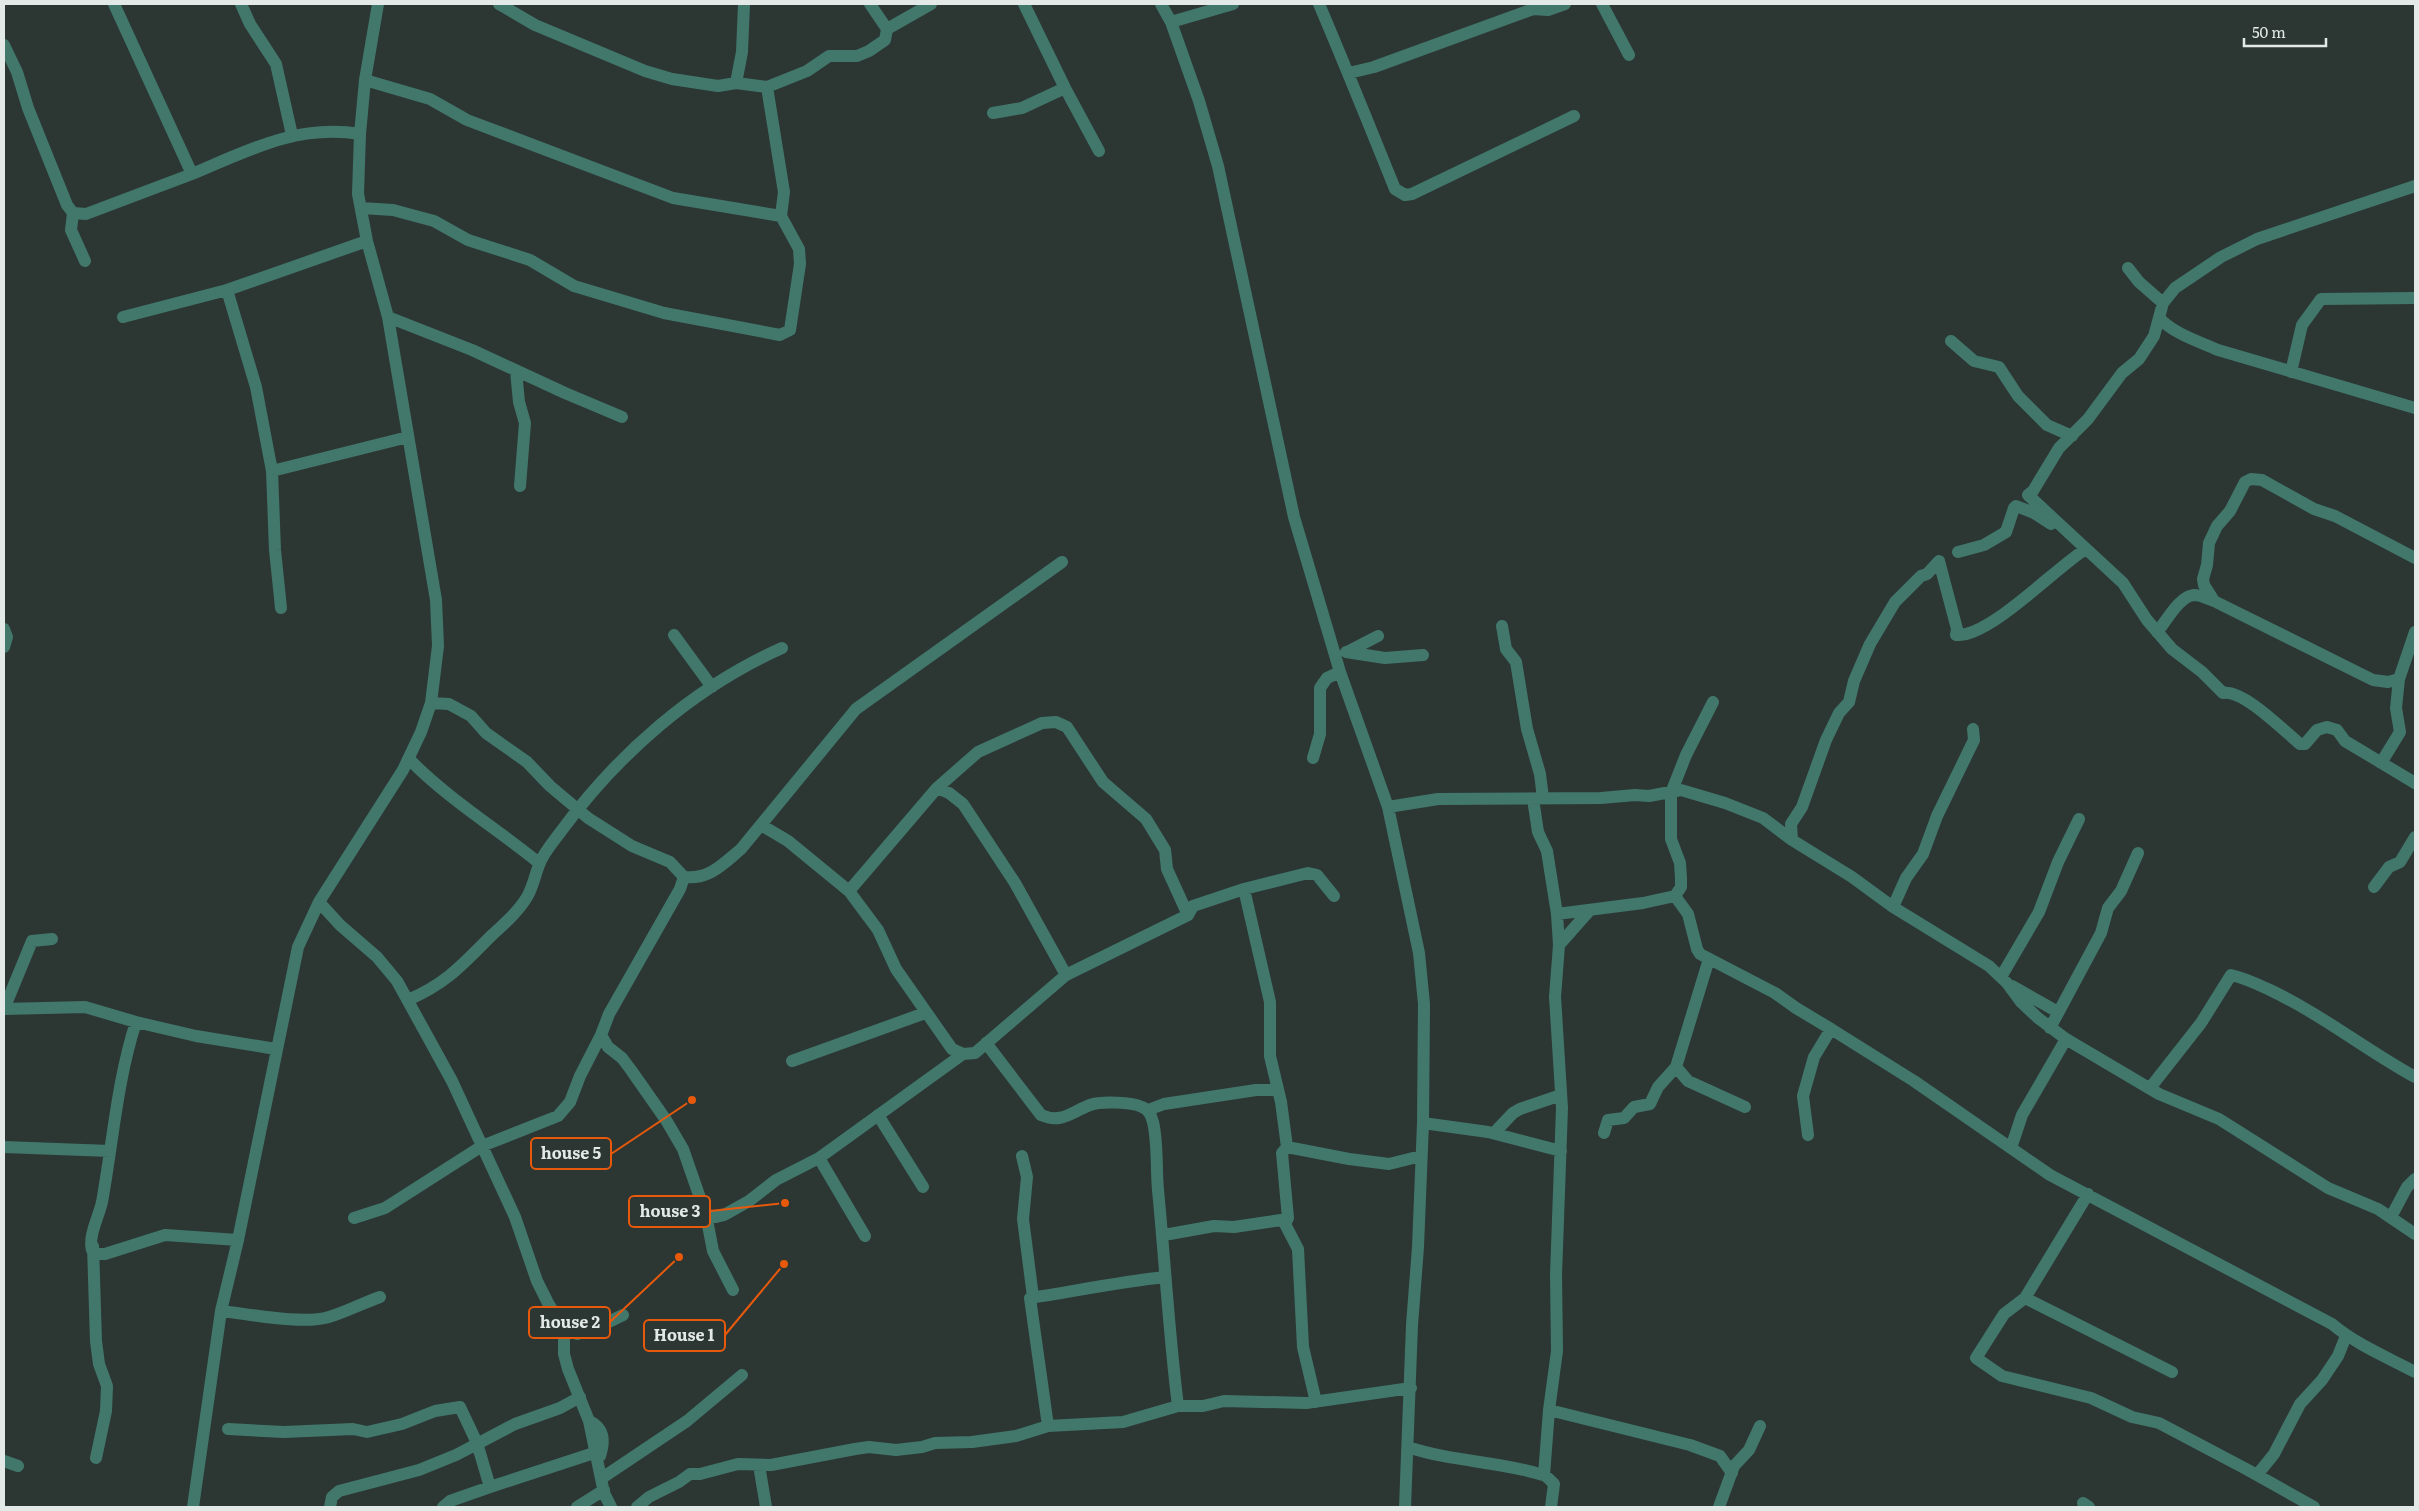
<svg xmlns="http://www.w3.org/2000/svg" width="2419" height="1511" font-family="Literata,serif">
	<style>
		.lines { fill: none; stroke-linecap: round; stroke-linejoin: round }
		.minor { stroke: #42786b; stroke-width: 12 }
		.leader { fill: none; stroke: #e8590c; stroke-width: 2 }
		.callout-dot { fill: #e8590c; stroke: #2c3734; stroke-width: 2 }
		.callout { fill: #2c3734; stroke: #e8590c; stroke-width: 2 }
		.callout-label { font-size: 16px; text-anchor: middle; font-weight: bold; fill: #e2e9e7 }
	</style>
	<rect width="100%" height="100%" fill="#2c3734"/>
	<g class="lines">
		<path class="minor" d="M114,4L192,174C249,150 297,124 360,134
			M241,4L250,24L276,64L292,135
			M499,4L535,25L645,71L672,79L718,86L736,83L767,87L807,71L829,56H857L869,51L885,40L887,29L870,4
			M1024,4L1065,88L1099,151
			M1161,4L1171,22L1199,101L1218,166L1294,517L1340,672L1388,807L1419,953L1424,1004L1423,1123L1418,1247L1412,1325L1405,1507
			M1319,4C1345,65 1370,127 1395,189L1405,195L1412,194L1574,116
			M1602,4L1629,55
			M1171,22L1233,4
			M887,29L931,4
			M4,45L17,72L28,108L67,205L73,213L86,214L192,174
			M1349,73L1374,67L1533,9L1548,10L1565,4
			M365,80L430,99L467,120L673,198L781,216
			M736,83L742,52L744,4
			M993,113L1022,108L1065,88
			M2415,186L2257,239L2221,257L2175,288L2163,303L2154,336L2139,359L2122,373L2088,419L2059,448L2033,491L2028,495L2123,583L2147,620L2172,649L2202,672L2223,693C2243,689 2284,731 2300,744H2305L2317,730L2327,727L2337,730L2345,741L2415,783
			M361,208L393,210L434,221L468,240L530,260L574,286L664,313L780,335L790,330L800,264L799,249L781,216L784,192L767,87
			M73,213L71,230L85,261
			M2128,268L2139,282L2163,303
			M123,317L227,290
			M388,317L472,350L565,393L622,417
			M2160,319C2175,334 2198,341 2218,350L2415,408
			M1951,341L1974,361L1999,367L2018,396L2047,425L2072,436
			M516,371L519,402L525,423L520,486
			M2291,372L2302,325L2321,299L2415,298
			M272,471L408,437
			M1958,552L1984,545L2006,532L2014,508L2016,506L2034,513L2051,524
			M2214,601L2204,585L2203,579L2207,565L2209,543L2217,526L2230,511L2245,482L2251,479L2262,480L2314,509L2335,516L2415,558
			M281,608L275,550L272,471L256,387L227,290L367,241
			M1502,626L1506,649L1516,662L1527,729L1540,774L1543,798
			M4,629L7,637L4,647
			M2157,632C2166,622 2179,596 2194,595C2201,595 2208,599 2214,601L2373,680L2388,682L2399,679
			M674,635L712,687
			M1346,652L1385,658L1423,655
			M1347,652L1378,636
			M431,703L449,704L471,716L486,733L527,762L550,786L588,818L632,846L670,862L684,877C709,880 723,864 741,849L856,709L1062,562
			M1313,758L1320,734V688L1327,678L1340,672
			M409,759C448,799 496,828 539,863
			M2381,763L2400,732L2396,708L2399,679L2415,632
			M937,788L949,793L963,804L1015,883L1066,975
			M1533,799L1538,832L1547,851L1557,914L1643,903L1675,896L1681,887V878L1680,863L1671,839V793L1686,755L1713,702
			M1388,807L1438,799L1601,798L1635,795L1649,796L1681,790L1725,803L1763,818L1792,840L1852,877L1893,907L1989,966L2007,983L2021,1002L2038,1018L2066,1039L2159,1094L2219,1119L2328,1188L2378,1209L2415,1234
			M761,825L788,841L849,891L878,930L896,969L952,1049L963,1054L975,1053L1066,975L1188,915L1193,906L1244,889L1308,873L1317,875L1334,896
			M1792,840L1791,824L1802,807L1826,740L1839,713L1849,702L1854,681L1870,644L1895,602L1921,576L1927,574L1939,561L1957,629L1956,635C1989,638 2055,568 2086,549
			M2374,887L2389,867L2400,862L2415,837
			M849,891L937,788L978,752L1042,723L1056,722L1067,727L1103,782L1146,819L1165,850L1167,869L1188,915
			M1675,896L1688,914L1697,949L1700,954L1775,993L1796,1008L1831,1029L1814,1057L1803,1096L1808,1135
			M319,902L340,925L377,957L397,981L452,1081L515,1217L537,1281L548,1303L564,1329V1354L568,1369L589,1421L604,1493L611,1507
			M1893,907L1906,878L1923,854L1937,816L1974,740L1973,729
			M1559,945L1590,910
			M1709,959L1676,1067L1688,1081L1745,1107
			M2001,977L2039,912L2058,862L2079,819
			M2012,986L2058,1012
			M408,1000C447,983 462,965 491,936C504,924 518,912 527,897C533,887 535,875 539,865C543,853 554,841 562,830C618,754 694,687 782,648
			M4,1009L85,1007L136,1022L196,1036L276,1049
			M4,1009L32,941L52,939
			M136,1022C117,1081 113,1141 102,1202C99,1216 88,1236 92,1250L99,1254H105L165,1235L238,1240
			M2050,1028L2101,933L2108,908L2121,891L2138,853
			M1831,1029L1914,1081L2050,1175L2332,1324C2357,1345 2387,1357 2415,1372
			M601,1035L608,1047L622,1058L631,1070L666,1120L683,1149L706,1215L713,1251L733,1290
			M986,1043L1041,1115C1062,1124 1071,1112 1090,1105C1101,1101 1132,1102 1142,1107C1149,1110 1151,1115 1153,1122C1158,1143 1156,1169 1158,1190C1165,1262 1169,1335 1178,1406
			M792,1061L925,1013
			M2150,1088L2201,1023L2231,975C2245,978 2257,984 2270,990C2321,1014 2366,1050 2415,1077
			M1148,1110L1164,1104L1256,1090H1278
			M878,1115L923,1187
			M1423,1123L1488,1132L1561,1151
			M1494,1133L1513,1113L1520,1109L1561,1095
			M1604,1133L1608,1120L1624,1118L1634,1107L1650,1104L1658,1087L1676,1067
			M4,1147L110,1151
			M1287,1147L1349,1159L1389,1164L1421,1156
			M2011,1148L2022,1115L2066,1039
			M1022,1156L1027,1177L1023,1219L1033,1297
			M819,1158L865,1236
			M2088,1194L2025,1298L2172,1372
			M706,1215L716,1217L724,1215L749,1201L776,1180L819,1158L963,1054
			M2391,1217L2407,1187L2415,1179
			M354,1218L385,1208L482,1146L558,1116L570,1102L580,1076L601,1035L609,1014L680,889L684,877
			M1285,1224L1298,1249L1303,1347L1316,1402
			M1164,1235L1214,1226L1234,1227L1281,1220L1285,1224L1288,1218L1282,1153L1287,1147L1281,1102L1270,1056V1002L1244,889
			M93,1246L96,1341L99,1364L107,1386L106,1411L96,1458
			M2025,1298L2004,1314L1976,1358L2002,1376L2091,1398L2132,1417L2159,1423L2248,1470L2314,1507
			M221,1311C250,1314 302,1325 329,1317C346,1312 363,1303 380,1297
			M564,1329L577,1334L596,1328L623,1315
			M1549,1410L1690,1445L1720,1456L1732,1473
			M589,1421C604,1428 605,1441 600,1456
			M1048,1426L1030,1298C1075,1291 1119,1282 1165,1277
			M228,1429L284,1432L353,1429L367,1432L402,1424L435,1411L460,1407L477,1443L490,1487
			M1408,1447C1452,1462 1499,1461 1543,1475C1547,1476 1551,1481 1554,1484L1551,1507
			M4,1461L18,1466
			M759,1465L766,1507
			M1544,1475L1549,1410L1557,1351L1556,1275L1562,1108L1555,997L1559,945L1557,914
			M2257,1475L2274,1454L2300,1404L2322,1380L2338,1356L2346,1336
			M602,1478L687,1421L742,1375
			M2083,1503L2089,1507
			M193,1507L221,1311L238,1240L298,947L319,902L403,770L421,732L431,703L438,646L436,600L388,317L367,241L358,194L360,134L365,80L378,4
			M330,1507L332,1497L339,1491L419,1470L456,1455L515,1424L560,1408L580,1397
			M443,1507L450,1501L490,1487L597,1452
			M577,1507L604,1490
			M637,1507L649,1497L679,1482L690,1474H700L738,1464L771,1465L855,1449L869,1447L896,1450L922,1447L935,1443L972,1442L1016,1436L1048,1426L1123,1422L1178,1406H1203L1224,1401L1306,1403L1411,1388
			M1719,1507L1734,1466L1749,1450L1760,1426"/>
	</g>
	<path class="leader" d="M692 1100L611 1154M785 1203L710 1211M679 1257L610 1322M784 1264L725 1335"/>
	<g class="callout-dot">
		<circle cx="692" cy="1100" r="5"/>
		<circle cx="785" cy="1203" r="5"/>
		<circle cx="679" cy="1257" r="5"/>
		<circle cx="784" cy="1264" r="5"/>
	</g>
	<g class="callout">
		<rect x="531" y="1138" width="80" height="31" rx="5"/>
		<rect x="629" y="1196" width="81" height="31" rx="5"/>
		<rect x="529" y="1307" width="81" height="31" rx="5"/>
		<rect x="644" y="1320" width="81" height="31" rx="5"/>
	</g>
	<g class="callout-label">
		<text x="571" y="1159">house 5</text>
		<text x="670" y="1217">house 3</text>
		<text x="570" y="1328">house 2</text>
		<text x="684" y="1341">House 1</text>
	</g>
	<rect width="2419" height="1511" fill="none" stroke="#e2e9e7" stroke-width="10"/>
	<path d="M2244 38v8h82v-8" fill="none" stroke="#e2e9e7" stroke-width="2.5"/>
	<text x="2252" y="38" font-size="15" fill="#e2e9e7" stroke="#2c3734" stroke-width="4" paint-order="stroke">50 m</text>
</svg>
